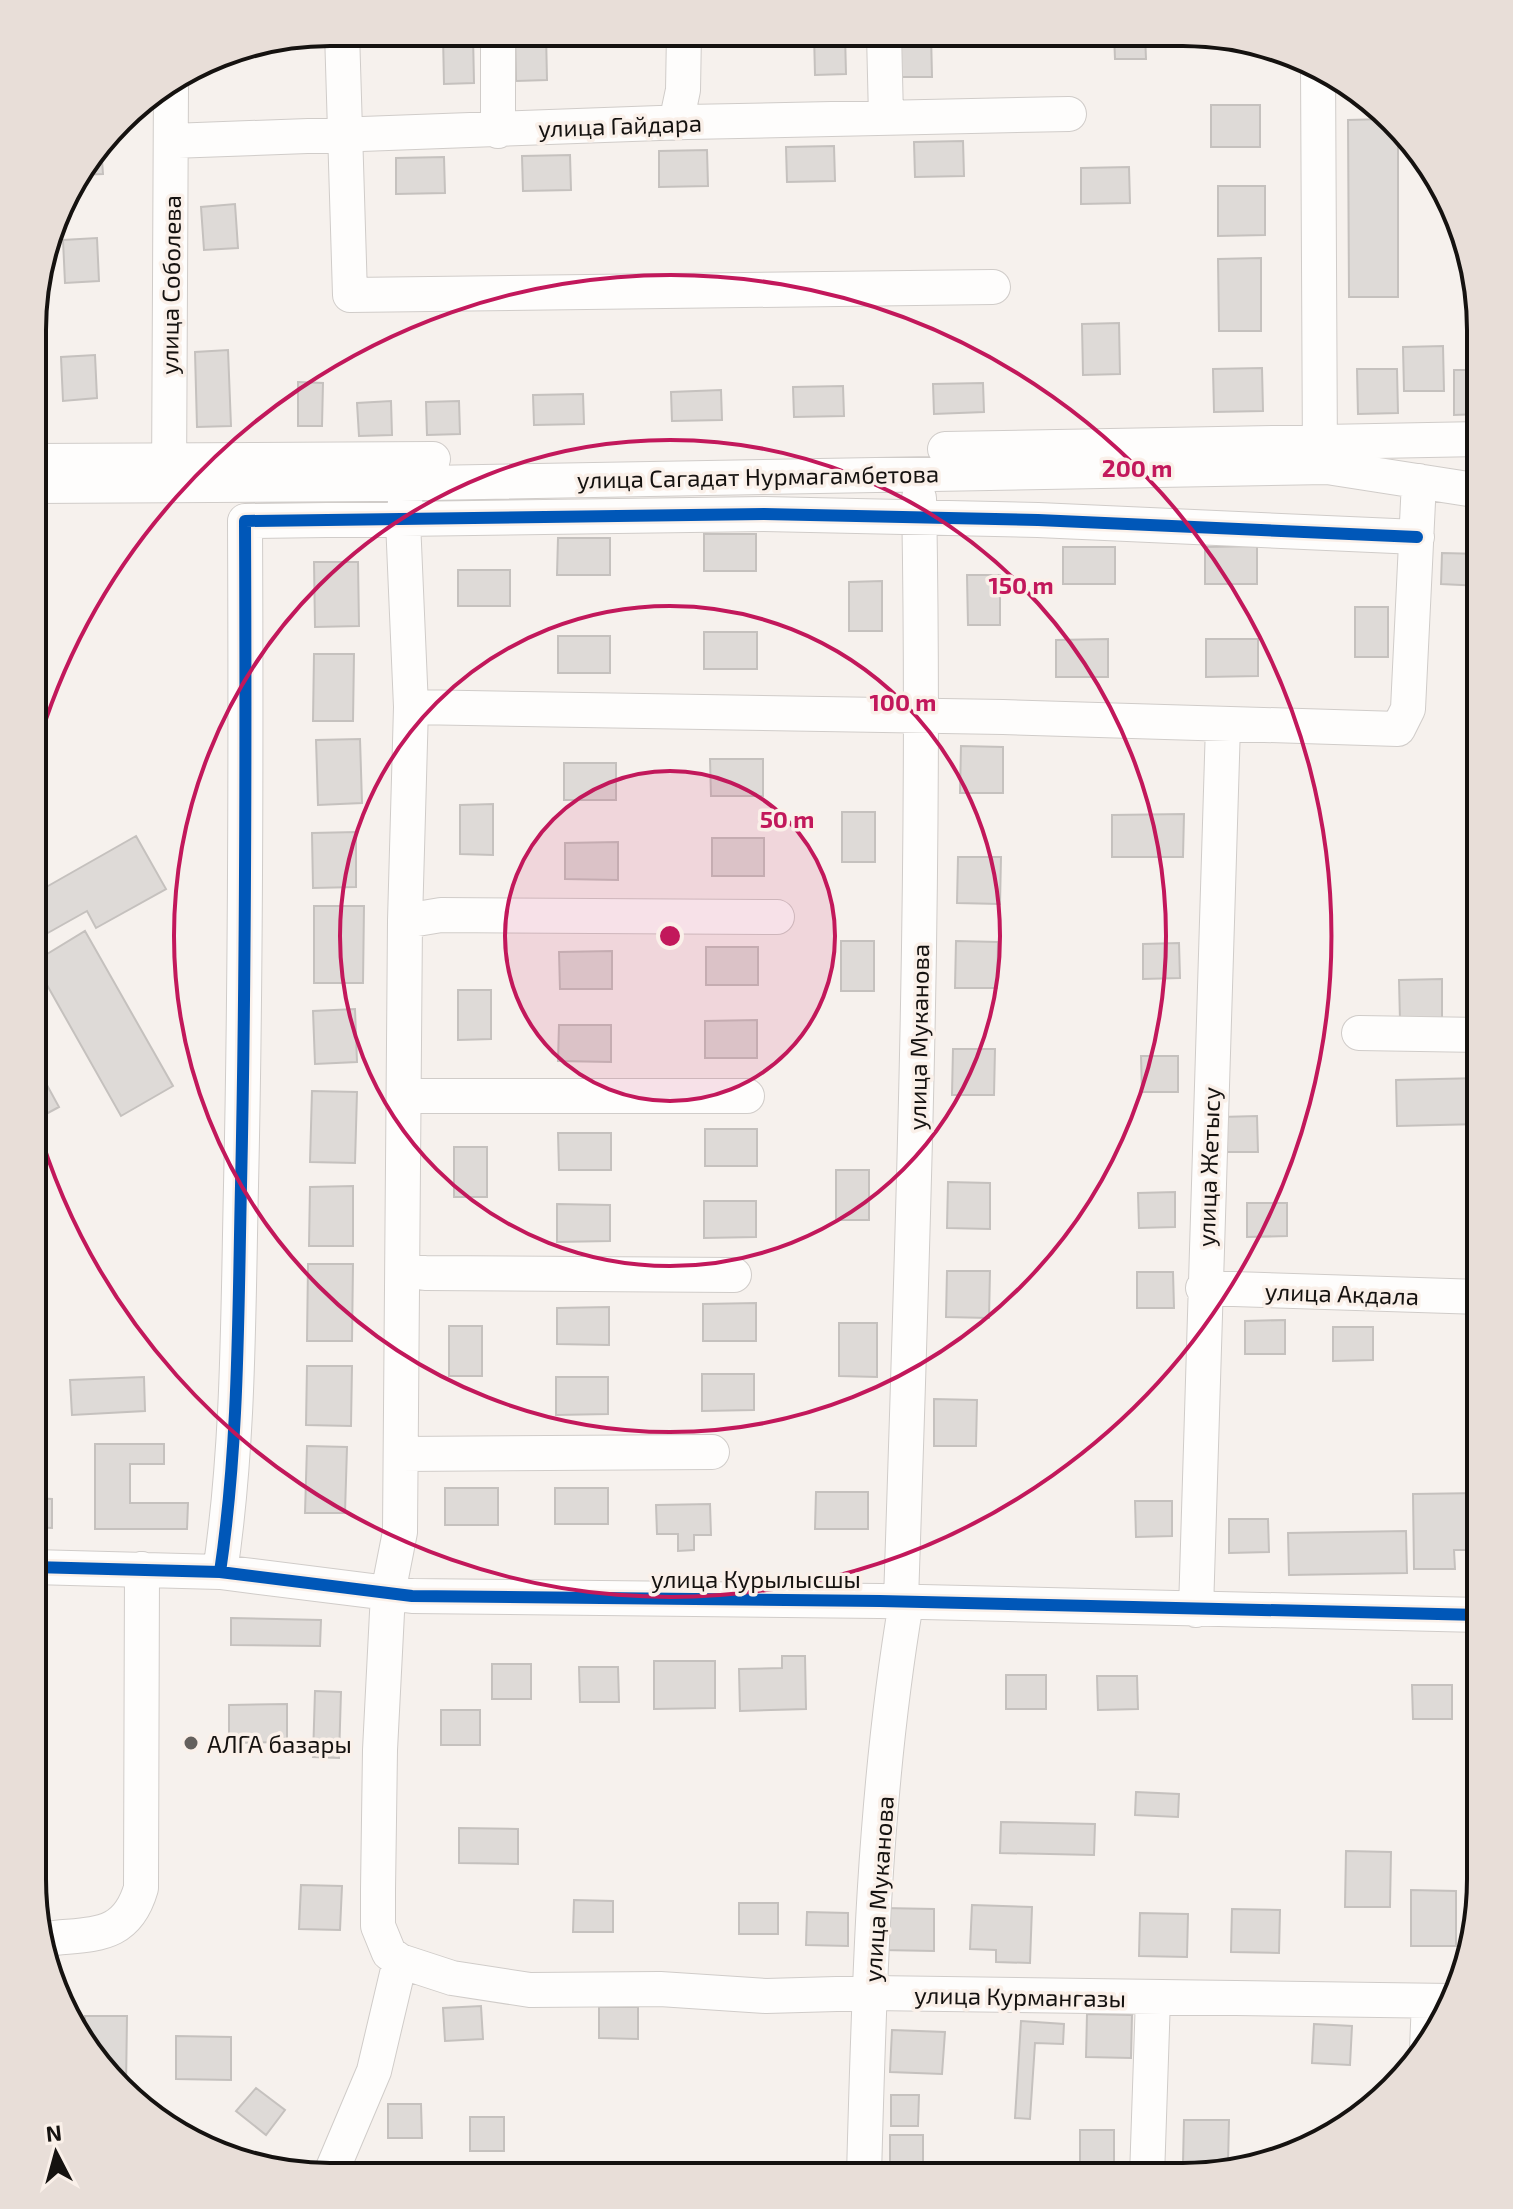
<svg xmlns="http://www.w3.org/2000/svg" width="1513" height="2209" font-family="'Exo 2',sans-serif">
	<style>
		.building { fill: #dedad7; stroke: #c5c1be; stroke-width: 2 }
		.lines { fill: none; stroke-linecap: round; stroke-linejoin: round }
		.minor-casing { stroke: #d0ccc9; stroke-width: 36 }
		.minor { stroke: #fefdfc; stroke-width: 34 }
		.cycleway-casing { stroke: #faf0e9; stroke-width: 17 }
		.cycleway { stroke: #0057b8; stroke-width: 12 }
		.ring { fill: none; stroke: #c2185b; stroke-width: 4 }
		.poi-dot { fill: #64605d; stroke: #faf0e9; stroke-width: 3 }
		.labels { text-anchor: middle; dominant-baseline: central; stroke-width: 7; stroke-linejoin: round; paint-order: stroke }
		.street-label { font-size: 24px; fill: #151210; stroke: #faf0e9 }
		.poi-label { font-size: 24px; fill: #151210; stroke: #faf0e9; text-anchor: start }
		.rim { fill: none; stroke: #151210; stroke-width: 4 }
		.centre { fill: #c2185b; stroke: #faf0e9; stroke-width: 4 }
		.ring-label { font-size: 24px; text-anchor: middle; font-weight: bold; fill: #c2185b; stroke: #faf0e9; stroke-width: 7; stroke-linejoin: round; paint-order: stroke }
	</style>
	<rect width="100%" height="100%" fill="#f6f1ed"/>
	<path class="building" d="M515,33H546L547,80L516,81Z
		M814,33L845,34L846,74L815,75Z
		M900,34H931L932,77H901Z
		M1114,34H1145L1146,59H1115Z
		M473,35L474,83L444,84L443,36Z
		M232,49L233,62L208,63Z
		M1211,105H1260V147H1211Z
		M1385,119L1398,135V297H1349L1348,120Z
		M963,141L964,176L915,177L914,142Z
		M101,146L103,174L77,175Z
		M834,146L835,181L787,182L786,147Z
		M707,150L708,186L659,187V151Z
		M570,155L571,190L523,191L522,156Z
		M444,157L445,193L396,194V158Z
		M1129,167L1130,203L1081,204V168Z
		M1218,186H1265V235L1218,236Z
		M235,204L238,248L204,250L201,207Z
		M97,238L99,281L65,283L63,240Z
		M1261,258V331H1219L1218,259Z
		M1119,323L1120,374L1083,375L1082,324Z
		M1443,346L1444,391H1404L1403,347Z
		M228,350L231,426L197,427L195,352Z
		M95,355L97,398L63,401L61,357Z
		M1262,368L1263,411L1214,412L1213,369Z
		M1357,369H1397L1398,413L1358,414Z
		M1454,370H1481V414L1454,415Z
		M298,382L323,383L322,426H298Z
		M983,383L984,412L934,414L933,384Z
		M843,386L844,416L794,417L793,387Z
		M721,390L722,420L672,421L671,392Z
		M583,394L584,424L534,425L533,395Z
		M391,401L392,435L359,436L357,403Z
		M459,401L460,434L427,435L426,402Z
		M704,534H756V571H704Z
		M558,538H610V575H557Z
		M1257,546V584H1205V547Z
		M1063,547H1115V584H1063Z
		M1442,553L1481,554V586L1441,584Z
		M314,562H358L359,626L315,627Z
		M458,570H510V606H458Z
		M967,575H1000V625H968Z
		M882,581V631H849V582Z
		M1355,607H1388V657H1355Z
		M704,632H757V669H704Z
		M558,636H610V673H558Z
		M1108,639V677H1056V640Z
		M1206,639H1258V676L1206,677Z
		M314,654H354L353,721H313Z
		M360,739L362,803L318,805L316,740Z
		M961,746L1003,747V793H960Z
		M710,759H763V796H711Z
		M564,763H616V800H564Z
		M493,804V855L460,854V805Z
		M842,812H875V862H842Z
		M1184,814L1183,857H1112V815Z
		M356,832V887L313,888L312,833Z
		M136,836L166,889L96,928L87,911L46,934L34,912V894Z
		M712,838H764V876H712Z
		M618,842V880L565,879V843Z
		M958,857H1001L1000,904L957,903Z
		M314,906H364L363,983H314Z
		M85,931L173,1086L121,1116L34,962Z
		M841,941H874V991H841Z
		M956,941L998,942L997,988H955Z
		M1179,943L1180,978L1143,979V944Z
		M706,947H758V985H706Z
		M612,951V989H560L559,952Z
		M1442,979V1019L1400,1020L1399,980Z
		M458,990H491V1039L458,1040Z
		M355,1009L357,1062L315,1064L313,1011Z
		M757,1020V1058H705V1021Z
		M559,1025H611V1062L558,1061Z
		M953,1049H995L994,1095H952Z
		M1141,1056H1178V1092H1142Z
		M36,1065L59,1107L33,1121V1067Z
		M1481,1078V1124L1397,1126L1396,1080Z
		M312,1091L357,1092L355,1163L310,1162Z
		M1257,1116L1258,1152H1221V1117Z
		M705,1129H757V1166H705Z
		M558,1133H611V1170H559Z
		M454,1147H487V1197H454Z
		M836,1170H869V1220H836Z
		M948,1182L990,1183V1229L947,1228Z
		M353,1186V1246H309L310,1187Z
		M1175,1192V1227L1139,1228L1138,1193Z
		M704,1201H756V1237L704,1238Z
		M1247,1203H1287V1236L1247,1237Z
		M557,1204L610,1205V1241L557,1242Z
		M308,1264H353L352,1341H307Z
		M947,1271H990L989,1318L946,1317Z
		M1137,1272H1173L1174,1308H1137Z
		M756,1303V1341H703V1304Z
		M609,1307V1345L557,1344V1308Z
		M1285,1320V1354H1245V1321Z
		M839,1323H877V1377L839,1376Z
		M449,1326H482V1376H449Z
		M1333,1327H1373V1360L1333,1361Z
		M307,1366H352L351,1426L306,1425Z
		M702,1374H754V1410L702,1411Z
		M144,1377L145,1411L72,1415L70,1380Z
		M556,1377H608V1414L556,1415Z
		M934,1399L977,1400L976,1446H934Z
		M95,1444H164V1464H130V1503H188L187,1529H95Z
		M307,1446L347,1447L345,1513H305Z
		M445,1488H498V1525H445Z
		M555,1488H608V1524H555Z
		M816,1492H868V1529H815Z
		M1480,1493V1550H1454L1455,1569H1414L1413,1494Z
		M33,1498L52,1499V1528L33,1527Z
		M1135,1501H1172V1536L1136,1537Z
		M710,1504L711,1535H694V1550L678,1551V1534H657L656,1505Z
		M1229,1519H1268L1269,1552L1229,1553Z
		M1406,1531L1407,1573L1289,1575L1288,1533Z
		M231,1618L321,1620L320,1646L231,1645Z
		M782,1656H805L806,1709L740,1711L739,1669L782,1668Z
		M654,1661H715V1708L654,1709Z
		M492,1664H531V1699H492Z
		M579,1667H618L619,1702H580Z
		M1006,1675H1046V1709H1006Z
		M1097,1676H1137L1138,1709L1098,1710Z
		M1412,1685H1452V1719H1413Z
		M315,1691L341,1692L339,1758L313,1757Z
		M287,1704V1742L229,1743V1705Z
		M441,1710H480V1745H441Z
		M1136,1792L1179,1794L1178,1817L1135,1815Z
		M1001,1822L1095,1824L1094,1855L1000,1853Z
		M459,1828L518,1829V1864L459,1863Z
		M1346,1851L1391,1852L1390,1907H1345Z
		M301,1885L342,1886L340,1930L299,1929Z
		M1411,1890L1456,1891V1946H1411Z
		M574,1900L613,1901V1932H573Z
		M739,1903H778V1934H739Z
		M972,1905L1032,1907L1030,1963L996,1962V1950L970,1949Z
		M883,1908L934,1909V1951L882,1950Z
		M1232,1909L1280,1910L1279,1953L1231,1952Z
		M807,1912L848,1913V1946L806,1945Z
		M1140,1913L1188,1914L1187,1957L1139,1956Z
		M481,2006L483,2039L445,2041L443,2008Z
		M599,2007H638V2039L599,2038Z
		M1087,2014L1132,2015L1131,2058L1086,2057Z
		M85,2016H127L126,2088L85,2037Z
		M1021,2021L1064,2024L1063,2044L1035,2043L1030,2119L1015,2118Z
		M1314,2024L1352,2026L1350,2065L1312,2063Z
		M892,2030L945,2032L942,2074L890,2072Z
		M176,2036L231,2037V2080L176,2079Z
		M256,2088L285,2110L266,2135L236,2111Z
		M891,2095H919L918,2126H891Z
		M388,2104H421L422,2138H388Z
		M470,2117H504V2151H470Z
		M1184,2120H1229L1228,2163H1183Z
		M1080,2130H1114V2167H1080Z
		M890,2135H923V2173H890Z"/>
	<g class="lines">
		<g class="minor-casing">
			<path id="minor" d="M342,32L350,295L993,287
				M884,34L886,117
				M1318,67L1320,462
				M676,123L683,90L684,33
				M498,131V32
				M171,141L687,122L1069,114
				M945,449L1481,439
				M34,461L433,459
				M407,483L403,521L411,707L405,921L400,1532L388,1593L380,1750L378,1890V1926L389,1953L400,1961L452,1978L530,1990L660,1989L766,1996L872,1993L1452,2001
				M169,484L171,84
				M34,486L373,484L1327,467L1481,491
				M411,707L1003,717L1398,729L1408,709L1419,481
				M405,921L441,915L777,917
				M1359,1033L1481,1035
				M404,1096H747
				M403,1270L425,1273L734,1275
				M1203,1288L1481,1297
				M401,1454L712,1452
				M33,1567L220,1572L412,1596L880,1601L1480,1615
				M220,1572C239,1444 238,1315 241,1186C246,964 246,743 245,521L764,514L1038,520L1417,537
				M901,1601C913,1234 926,866 919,498
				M1196,1610L1223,725
				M46,1939C92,1933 126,1940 141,1888L142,1569
				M1427,2049L1429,2001
				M330,2175L374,2071L400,1961
				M864,2176C869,1985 874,1792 906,1603
				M1147,2177L1153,1998"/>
		</g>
		<use href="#minor" class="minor"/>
		<g class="cycleway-casing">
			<path id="cycleway" d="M33,1567L220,1572L412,1596L880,1601L1480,1615
				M220,1572C239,1444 238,1315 241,1186C246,964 246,743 245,521L764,514L1038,520L1417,537"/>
		</g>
		<use href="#cycleway" class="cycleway"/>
	</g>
	<circle cx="670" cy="936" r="165" fill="#c2185b" fill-opacity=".12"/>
	<g class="ring">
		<circle cx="670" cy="936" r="165"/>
		<circle cx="670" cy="936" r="330"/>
		<circle cx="670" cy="936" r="496"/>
		<path d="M35 754A661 661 0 1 1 35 1118"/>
	</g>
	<circle class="poi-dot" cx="191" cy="1743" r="8"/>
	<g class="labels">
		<g class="street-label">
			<text transform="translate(620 125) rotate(-2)">улица Гайдара</text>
			<text transform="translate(170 285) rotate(-89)">улица Соболева</text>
			<text transform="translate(758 476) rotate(-1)">улица Сагадат Нурмагамбетова</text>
			<text transform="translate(918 1037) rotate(-89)">улица Муканова</text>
			<text transform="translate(1208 1167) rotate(-88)">улица Жетысу</text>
			<text transform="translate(1342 1293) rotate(2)">улица Акдала</text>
			<text x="756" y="1578">улица Курылысшы</text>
			<text transform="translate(878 1889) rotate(-86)">улица Муканова</text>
			<text transform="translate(1020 1996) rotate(1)">улица Курмангазы</text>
		</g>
		<g class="poi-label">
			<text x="207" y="1743">АЛГА базары</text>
		</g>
	</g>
	<path d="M0 0H1513V2209H0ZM330 46H1183A284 284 0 0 1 1467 330V1879A284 284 0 0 1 1183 2163H330A284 284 0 0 1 46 1879V330A284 284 0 0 1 330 46Z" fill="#e8ded8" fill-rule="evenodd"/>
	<path class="rim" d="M330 46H1183A284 284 0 0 1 1467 330V1879A284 284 0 0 1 1183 2163H330A284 284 0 0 1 46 1879V330A284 284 0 0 1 330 46Z"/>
	<circle cx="670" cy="936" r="12" class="centre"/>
	<g class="ring-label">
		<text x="1137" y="477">200 m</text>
		<text x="1021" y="594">150 m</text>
		<text x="903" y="711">100 m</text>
		<text x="787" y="828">50 m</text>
	</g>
	<g transform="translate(56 2153) rotate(354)" stroke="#faf0e9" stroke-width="6" paint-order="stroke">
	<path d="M0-6L14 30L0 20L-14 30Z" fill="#151210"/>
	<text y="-12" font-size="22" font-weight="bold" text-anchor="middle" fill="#151210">N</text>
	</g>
</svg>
